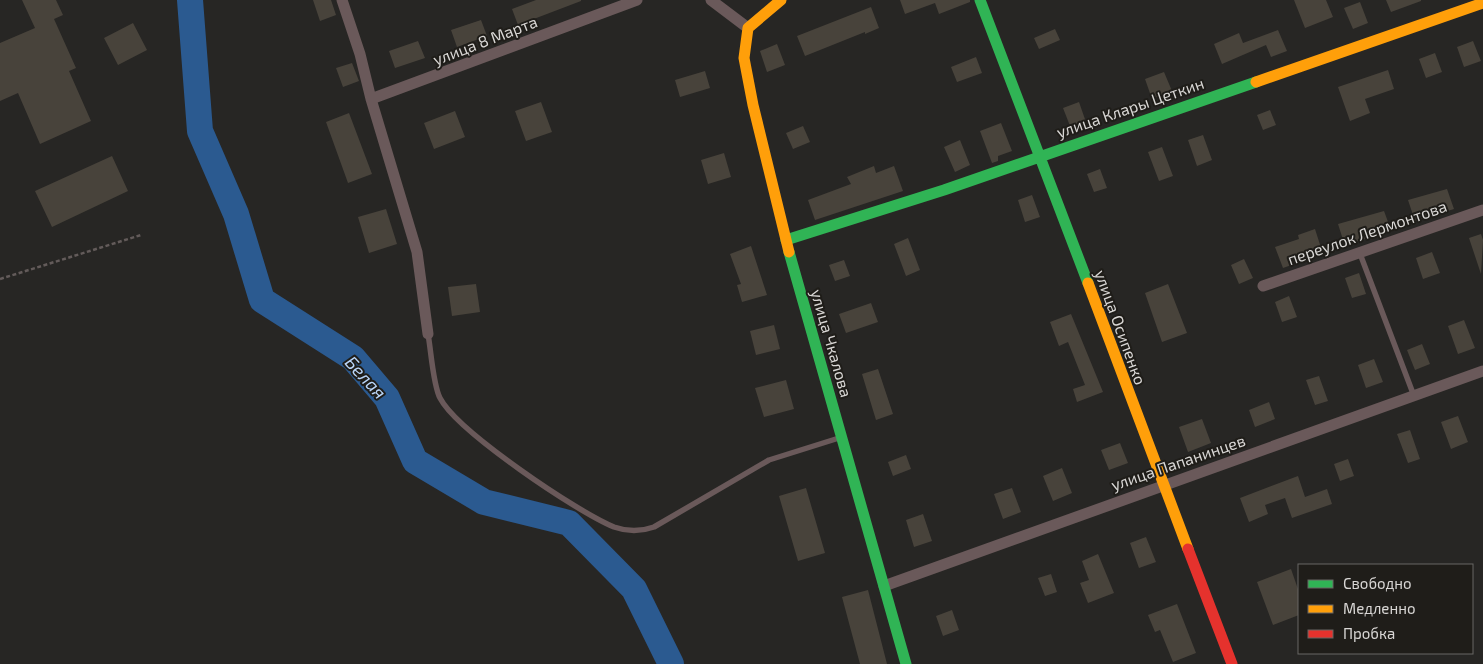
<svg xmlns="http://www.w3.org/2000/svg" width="1483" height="664" font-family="'Exo 2',sans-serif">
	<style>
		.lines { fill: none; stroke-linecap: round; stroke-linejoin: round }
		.river { stroke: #2b5a90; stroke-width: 26 }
		.building { fill: #48433b }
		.path { stroke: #635b5a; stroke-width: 2.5; stroke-dasharray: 4 2.5; stroke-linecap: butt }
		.lane { stroke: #6a595a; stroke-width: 5.5 }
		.street { stroke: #6a595a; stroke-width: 11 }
		.fast { stroke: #30b455; stroke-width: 11 }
		.slow { stroke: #ff9f0a; stroke-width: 11 }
		.jam { stroke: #e5322d; stroke-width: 11 }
		.labels { text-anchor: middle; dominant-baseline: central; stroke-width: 4; stroke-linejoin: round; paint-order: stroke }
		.street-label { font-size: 16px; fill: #d9d7d5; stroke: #1f1d19 }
		.water-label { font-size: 18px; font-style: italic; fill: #bad6f9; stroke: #1f1d19 }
	</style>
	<rect width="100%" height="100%" fill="#272624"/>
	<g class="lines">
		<path class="river" d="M190,0L200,131L236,214L262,300L353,358L387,398L415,461L484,502L569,523L634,589L671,664"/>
	</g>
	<path class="building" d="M22,0H56L63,15L54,19L76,68L69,71L91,121L40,144L18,93L0,101V43L35,28Z
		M313,0H331L336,15L320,21Z
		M536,0H581V1L518,25L512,9Z
		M900,0H970V2L939,14L935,3L905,14Z
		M1294,0H1326L1333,17L1305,28Z
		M1386,0H1421V1L1391,12Z
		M1360,2L1368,23L1353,29L1344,8Z
		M871,7L879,28L865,34V32L805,56L797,36Z
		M481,20L487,36L457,47L451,30Z
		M133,23L147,50L118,65L104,38Z
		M1055,29L1060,40L1039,49L1034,38Z
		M1278,30L1287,51L1271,57L1266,45L1222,64L1214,44L1239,33L1243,43Z
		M418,41L425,58L395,68L389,51Z
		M1473,41L1481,61L1464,67L1457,47Z
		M777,44L785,65L767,72L760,51Z
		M1435,53L1442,72L1426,78L1419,59Z
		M976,57L982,73L957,82L951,67Z
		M352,63L359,81L343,87L336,68Z
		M1388,70L1394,89L1365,99L1370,113L1350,121L1338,87Z
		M705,71L710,88L680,97L675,80Z
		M1164,72L1172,91L1152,99L1145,79Z
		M541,102L552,132L526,141L515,111Z
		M1079,102L1087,125L1072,131L1063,108Z
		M1270,110L1276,125L1263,130L1257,115Z
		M455,111L465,137L434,149L424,123Z
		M349,113L372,174L348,183L326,122Z
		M1001,123L1012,151L998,156V161L992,163L980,131Z
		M803,126L810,142L793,149L786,133Z
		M1203,135L1212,160L1197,166L1188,140Z
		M960,140L970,165L955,172L944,147Z
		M1162,147L1173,176L1159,181L1148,152Z
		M724,153L731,177L708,184L701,160Z
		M112,156L128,191L52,227L35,191Z
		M874,166L876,173L894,166L903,191L815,220L808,200L851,184L847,177Z
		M1100,169L1107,188L1094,192L1087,174Z
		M1447,189L1454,209L1415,221L1408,200Z
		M1032,195L1040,217L1025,222L1018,200Z
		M386,209L397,244L369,253L358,217Z
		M1384,211L1391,230L1345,246L1338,224Z
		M1315,229L1323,254L1283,268L1275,247L1299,239L1298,235Z
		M1481,234L1483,240L1481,274L1469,238Z
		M908,238L920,270L906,276L894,244Z
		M751,246L767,295L742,302L737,285L741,284L730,254Z
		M1432,252L1440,273L1423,279L1416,258Z
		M1244,259L1253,278L1239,284L1231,265Z
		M844,260L850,276L835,281L829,265Z
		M1359,273L1366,294L1352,298L1345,278Z
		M476,284L480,312L452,316L448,287Z
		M1168,284L1187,333L1162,342L1145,293Z
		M1289,296L1297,317L1282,322L1275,302Z
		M871,303L878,322L846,333L839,314Z
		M1071,314L1103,392L1077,402L1073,389L1085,385L1068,342L1059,346L1050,322Z
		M1464,320L1475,348L1458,354L1448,326Z
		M774,325L780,349L756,355L750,331Z
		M1422,344L1430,364L1415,370L1407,350Z
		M1374,359L1383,382L1366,388L1358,365Z
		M878,369L893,414L876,420L862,374Z
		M1319,376L1328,401L1315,405L1306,380Z
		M786,380L794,409L764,417L755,388Z
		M1269,402L1275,419L1255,427L1249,410Z
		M1458,416L1468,442L1451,449L1441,422Z
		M1202,419L1211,443L1188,452L1179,427Z
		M1410,430L1420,459L1408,463L1397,434Z
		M1120,443L1128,463L1109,470L1101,450Z
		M906,455L911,469L893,476L888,462Z
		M1348,459L1354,476L1340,481L1334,464Z
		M1062,468L1072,493L1053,501L1043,476Z
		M1298,476L1305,497L1327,489L1332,504L1292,518L1285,498L1265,505L1268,514L1249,522L1240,498Z
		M806,488L825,553L798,561L779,496Z
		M1012,488L1021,512L1003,519L994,494Z
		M923,514L932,541L914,547L906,520Z
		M1146,537L1156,562L1139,568L1130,543Z
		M1098,554L1114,593L1088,603L1080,583L1089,580L1082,561Z
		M1291,569L1299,592V615L1273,625L1257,582Z
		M1051,574L1057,592L1045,596L1038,578Z
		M868,590L887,664H860L842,597Z
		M1177,604L1196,653L1173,662L1160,630L1155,632L1148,615Z
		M952,610L959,630L943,636L936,616Z"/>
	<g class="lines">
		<path class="path" d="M0,279L141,235"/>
		<path class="lane" d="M1359,251L1414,396
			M428,334C431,350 433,385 440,398C457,431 577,512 614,527C628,532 640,532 654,527L769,460L839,438"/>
		<path class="street" d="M342,0L360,54L371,99L417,252L428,334
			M711,0L748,28
			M371,99L637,0
			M1263,286L1483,210
			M884,586L1483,371"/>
		<path class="fast" d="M980,0L1088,283
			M786,240L944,190L1256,82
			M789,252L906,664"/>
		<path class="slow" d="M781,0L748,28L744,58L753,105L789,252
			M1256,82L1483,3
			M1088,283L1188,549"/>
		<path class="jam" d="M1188,549L1232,664"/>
	</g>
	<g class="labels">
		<g class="street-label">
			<text transform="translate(485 40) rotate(-21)">улица 8 Марта</text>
			<text transform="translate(1130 107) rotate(-19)">улица Клары Цеткин</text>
			<text transform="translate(1367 232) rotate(-19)">переулок Лермонтова</text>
			<text transform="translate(1121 327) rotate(70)">улица Осипенко</text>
			<text transform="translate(832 343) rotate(74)">улица Чкалова</text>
			<text transform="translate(1178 462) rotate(-19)">улица Папанинцев</text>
		</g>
		<g class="water-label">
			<text transform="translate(366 377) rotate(47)">Белая</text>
		</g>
	</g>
	<rect x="1298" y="564" width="175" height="90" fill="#1f1d19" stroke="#696764"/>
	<rect x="1308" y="580" width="25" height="8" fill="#30b455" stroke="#696764"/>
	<text x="1343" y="589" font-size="15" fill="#d9d7d5">Свободно</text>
	<rect x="1308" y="605" width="25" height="8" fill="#ff9f0a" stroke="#696764"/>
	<text x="1343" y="614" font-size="15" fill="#d9d7d5">Медленно</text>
	<rect x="1308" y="630" width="25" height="8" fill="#e5322d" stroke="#696764"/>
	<text x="1343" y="639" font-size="15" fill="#d9d7d5">Пробка</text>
</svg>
